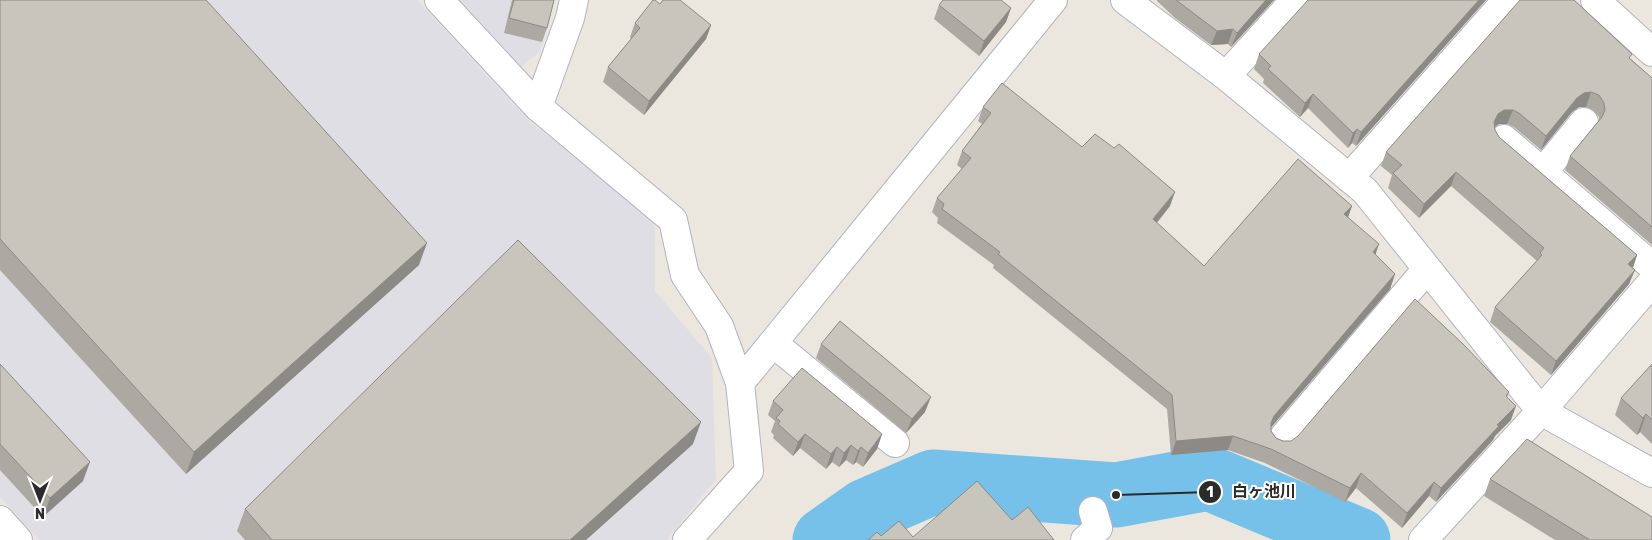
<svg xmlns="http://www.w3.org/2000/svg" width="1652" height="540" font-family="Rubik,'Noto Sans JP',sans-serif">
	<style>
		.industrial { fill: #e0dee5 }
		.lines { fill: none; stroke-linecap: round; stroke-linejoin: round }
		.river { stroke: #76c1e9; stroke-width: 65 }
		.street-casing { stroke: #b1b3be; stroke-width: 30 }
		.street { stroke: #fff; stroke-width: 28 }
		.wall { fill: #aca9a2 }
		.shaded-wall { fill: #8c8a84 }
		.building { fill: #c8c5bc; stroke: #8c8a84 }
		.leader { fill: none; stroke: #2b2b2b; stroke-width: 2 }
		.callout-dot { fill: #2b2b2b; stroke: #fff; stroke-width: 2 }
		.mark-label { font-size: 15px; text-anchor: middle; font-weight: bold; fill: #fff }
		.callout-label { font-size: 16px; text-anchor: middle; font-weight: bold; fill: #2b2b2b; stroke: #fff; stroke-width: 4; stroke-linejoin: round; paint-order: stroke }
	</style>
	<rect width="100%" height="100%" fill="#ece7de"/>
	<path class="industrial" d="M0,0H417L531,123L655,217V291L712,358L716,479L667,540H39L0,497Z
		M458,0H553L540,52L519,68Z"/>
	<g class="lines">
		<path class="river" d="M825,540L866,511L933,482L1116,495L1209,478L1358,540"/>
		<g class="street-casing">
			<path id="street" d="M439,0L538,107L673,220L685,275L719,326L740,383L749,471L687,540
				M1125,0L1226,76L1365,191L1541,411L1652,473
				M1595,0L1652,52
				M1226,76L1295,0
				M538,107L570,18L574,0
				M1504,139L1652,266
				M1543,172L1584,122
				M1349,178L1507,0
				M773,343L895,443
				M740,383L1053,0
				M1281,440L1427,269
				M0,520L18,540
				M1085,540L1098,528L1093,511
				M1423,540L1541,411L1652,282"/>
		</g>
		<use href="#street" class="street"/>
	</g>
	<path class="wall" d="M0,0L419,265L186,474L0,270Z
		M512,0H554L547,28L542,42L504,33Z
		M1157,0H1274L1231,47L1228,44L1211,45L1175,18L1157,1Z
		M1486,0L1356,146L1352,143L1348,148L1308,108L1300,117L1263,83L1264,79L1254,69L1259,54Z
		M660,4L711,25L706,39L644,115L603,82L608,67L631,39L630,37L635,23Z
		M939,5L1011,8L1006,22L979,56L934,19Z
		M1631,59L1652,78V245L1565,170L1570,156L1599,120V117L1593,110L1586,107H1579L1572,112L1541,150L1514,127L1507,124H1499L1494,127L1495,130L1499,137L1637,255L1633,268L1629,284L1551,375L1490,322L1495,307L1537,261L1451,186L1419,218L1388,188L1392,175L1381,166L1386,152Z
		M983,107L1082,147L1170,206L1157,223L1204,266L1352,206L1348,217L1376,255L1395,274L1390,289L1271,427V431L1276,438L1283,441H1291L1509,392L1507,398L1511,420L1495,436L1493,440L1436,502L1429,496L1402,528L1356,488L1345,502L1265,463L1228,450L1171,455L1167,409L993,268L994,265L937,223L938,218L932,212L937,198L962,169L957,165L962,151L982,124L978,121Z
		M821,344L925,412L906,433L816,358Z
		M0,364L83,481L43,517L0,470Z
		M1652,364V444L1640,432L1637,435L1615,415L1621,398Z
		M773,401L882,434L877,449L863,467L856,462L853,465L846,460L839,467L832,462L826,469L800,448L793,456L773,438L774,435L771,432L775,421L768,415Z
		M693,444L586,540H245L237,531L245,509Z
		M1490,479L1652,540H1555L1484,496Z"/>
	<path class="shaded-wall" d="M1266,0H1274L1231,47L1237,33Z
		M1479,0H1486L1356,146L1361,132Z
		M1011,8L1006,22L979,56L984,41Z
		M711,25L706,39L644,115L649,101Z
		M1233,29L1228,44L1211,45L1217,31Z
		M1591,92L1586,107H1579L1572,112L1541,150L1546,136L1577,98L1584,93Z
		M1313,94L1308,108L1300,117L1305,103Z
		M1504,110H1513L1507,124H1499L1493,128L1494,122L1498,114Z
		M1357,129L1352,143L1348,148L1353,133Z
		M1456,172L1451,186L1419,218L1424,204Z
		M1175,192L1170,206L1148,233L1153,219Z
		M1352,206L1347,220L1344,214Z
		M427,243L419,265L186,474L194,452Z
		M1379,244L1374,259L1373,252Z
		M1637,255L1632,270L1628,264Z
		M1635,270L1629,284L1551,375L1556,361Z
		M1395,274L1390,289L1269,430L1271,423L1274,416Z
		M931,397L925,412L906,433L912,419Z
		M1516,406L1511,420L1495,436L1493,440L1436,502L1441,488L1497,425Z
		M1646,414L1640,432L1637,435L1643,418Z
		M701,422L693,444L586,540H570Z
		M805,434L800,448L793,456L798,442Z
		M882,434L877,449L863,467L868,453Z
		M1233,436L1228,450L1171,455L1176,441Z
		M851,445L846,460L839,467L844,453Z
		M837,447L832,462L826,469L831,454Z
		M861,447L856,462L853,465L858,451Z
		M90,462L83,481L43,517L50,498Z
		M1361,473L1356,488L1345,502L1350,488Z
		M1434,482L1429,496L1402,528L1407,513Z"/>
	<path class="building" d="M0,0H206L427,243L194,452L0,239Z
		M514,0H554L547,28L509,18Z
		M653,0H655L660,4L663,0H680L711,25L649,101L608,67L640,28L635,23Z
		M943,0H1001L1011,8L984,41L939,5Z
		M1176,0H1266L1237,33L1233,29L1217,31Z
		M1308,0H1479L1361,132L1357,129L1353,133L1313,94L1305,103L1268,69L1271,66L1259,54Z
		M1520,0H1574L1632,54L1629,58L1652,78V227L1570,156L1602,117L1605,110L1604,103L1599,95L1591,92L1584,93L1577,98L1546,136L1519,113L1513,110H1504L1498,114L1494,122L1495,130L1499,137L1637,255L1628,264L1635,270L1556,361L1495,307L1542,255L1540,253L1544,248L1456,172L1424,204L1393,173L1402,165L1386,152Z
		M1002,83L1082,147L1095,134L1114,148L1119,144L1175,192L1153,219L1204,266L1298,159L1352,206L1344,214L1379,244L1373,252L1395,274L1274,416L1271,423V431L1276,438L1283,441H1291L1298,436L1415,299L1463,344L1509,392L1506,396L1516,406L1497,425L1499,426L1441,488L1434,482L1407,513L1361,473L1350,488L1271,449L1233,436L1176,441L1172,395L998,254L1000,252L942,209L944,204L937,198L971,158L962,151L991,113L983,107Z
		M518,240L701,422L570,540H272L245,509Z
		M840,321L931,397L912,419L821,344Z
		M0,364L90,462L50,498L0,444Z
		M1652,364V420L1646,414L1643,418L1621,398Z
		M802,368L882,434L868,453L861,447L858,451L851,445L844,453L837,447L831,454L805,434L798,442L778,424L780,421L776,418L783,410L773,401Z
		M1527,439L1652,517V540H1590L1490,479Z
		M977,481L1012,520L1028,507L1054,540H868L877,532L881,536L899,521L913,537Z"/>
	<path class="leader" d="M1116 495L1210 492"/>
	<g class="callout-dot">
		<circle cx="1116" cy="495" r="5"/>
		<circle cx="1210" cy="492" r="12"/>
	</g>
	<g class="mark-label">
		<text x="1210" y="497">1</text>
	</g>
	<g class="callout-label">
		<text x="1264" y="497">白ヶ池川</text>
	</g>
	<g transform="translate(40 500) rotate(180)" stroke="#ffffff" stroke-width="4" paint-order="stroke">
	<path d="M0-4L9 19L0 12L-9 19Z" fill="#2b2b2b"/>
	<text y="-8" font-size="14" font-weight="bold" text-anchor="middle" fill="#2b2b2b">N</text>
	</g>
</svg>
